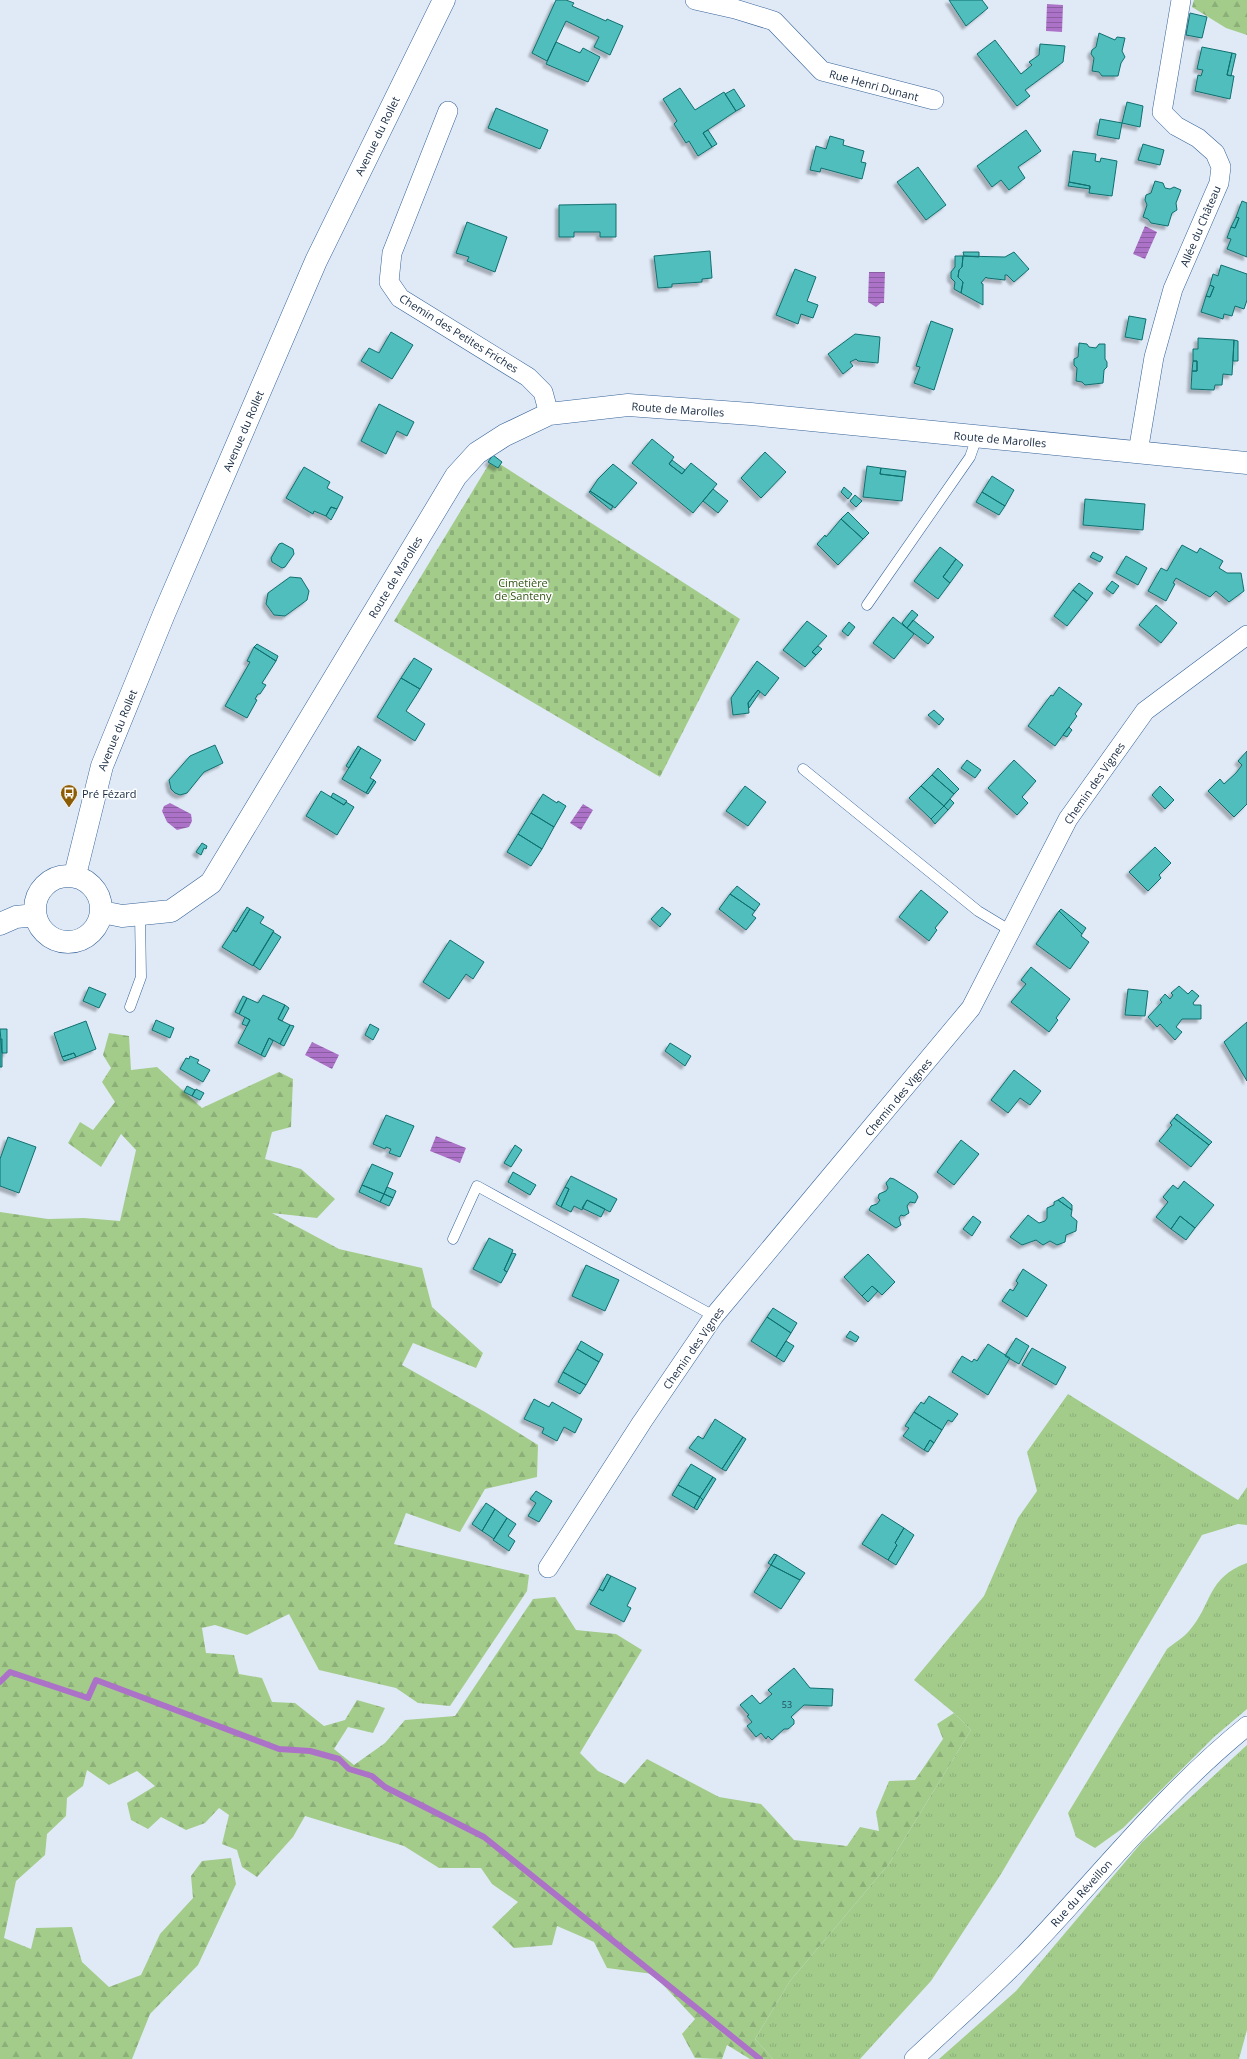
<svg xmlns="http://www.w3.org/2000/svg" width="1247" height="2059" font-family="'Open Sans',sans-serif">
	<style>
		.grass { fill: url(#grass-tufts) }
		.forest { fill: url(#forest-firs) }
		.cemetery { fill: url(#cemetery-stones) }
		.water { fill: url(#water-rules) }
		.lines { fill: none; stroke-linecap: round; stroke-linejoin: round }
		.stream { stroke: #ac72c7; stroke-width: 6 }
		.building { fill: #4fbebd; stroke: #116f6f; filter: url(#shadow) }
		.service-casing { stroke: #356298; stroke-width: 11 }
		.minor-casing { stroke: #356298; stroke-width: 20 }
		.tertiary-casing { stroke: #356298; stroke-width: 23 }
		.service { stroke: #fff; stroke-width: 10 }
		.minor { stroke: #fff; stroke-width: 19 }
		.tertiary { stroke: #fff; stroke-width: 22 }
		.labels { text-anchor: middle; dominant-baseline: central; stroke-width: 3; stroke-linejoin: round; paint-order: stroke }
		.number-label { font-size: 9px; fill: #244e5f }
		.street-label { font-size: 11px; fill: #162940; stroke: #fff }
		.park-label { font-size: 11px; fill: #305413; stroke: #fff }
		.poi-label { font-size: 11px; fill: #162940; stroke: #fff; text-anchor: start }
	</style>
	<defs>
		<pattern id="grass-tufts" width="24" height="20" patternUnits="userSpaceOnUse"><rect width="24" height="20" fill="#a3cc8b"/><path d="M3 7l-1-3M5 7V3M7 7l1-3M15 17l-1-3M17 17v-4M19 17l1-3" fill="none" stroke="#8caf79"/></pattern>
		<pattern id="forest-firs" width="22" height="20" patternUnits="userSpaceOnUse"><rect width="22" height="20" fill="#a3cc8b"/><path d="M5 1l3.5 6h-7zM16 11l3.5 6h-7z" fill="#8caf79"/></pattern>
		<pattern id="cemetery-stones" width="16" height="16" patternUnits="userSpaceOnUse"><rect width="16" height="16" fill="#a3cc8b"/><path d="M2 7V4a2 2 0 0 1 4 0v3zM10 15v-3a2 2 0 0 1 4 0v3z" fill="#8caf79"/></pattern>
		<pattern id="water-rules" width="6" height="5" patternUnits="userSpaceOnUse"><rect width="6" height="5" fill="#ac72c7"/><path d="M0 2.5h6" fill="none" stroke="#8b5ea3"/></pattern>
		<filter id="shadow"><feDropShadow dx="-3.5" dy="3.5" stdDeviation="1" flood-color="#0004"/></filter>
	</defs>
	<rect width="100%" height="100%" fill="#e0eaf7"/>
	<path class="grass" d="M1068,1394L1238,1500L1247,1487V1525L1238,1524L1202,1535L1001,1874L931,1981L860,2059H773L755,2039L790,1981L889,1864L971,1730L954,1713L914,1680L984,1596L1018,1518L1037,1491L1027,1452Z
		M1247,1563V1709L1214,1737L1123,1828L1095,1848L1076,1837L1068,1813L1167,1649C1174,1643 1183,1638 1189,1631C1212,1605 1207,1577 1247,1563Z
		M1247,1745V2030L1239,2059H939L1016,1991L1142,1842Z"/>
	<path class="forest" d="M1194,0H1247V35L1226,28L1192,7Z
		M109,1033L129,1036L131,1070L157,1067L202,1108L279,1072L293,1079L291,1127L272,1132L265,1159L301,1169L335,1199L317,1218L272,1213L339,1249L422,1268L432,1307L483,1353L476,1368L413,1343L402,1365L485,1412L538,1445L537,1477L485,1489L460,1532L406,1513L394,1544L529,1575L527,1591L450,1706L418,1703L396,1688L319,1670L289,1614L247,1635L215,1625L202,1628L206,1653L234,1655L239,1674L262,1678L272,1702L295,1703L324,1726L345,1720L357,1700L385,1708L373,1733L348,1727L334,1749L354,1765L385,1743L405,1720L455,1716L533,1599L555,1597L576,1630L616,1634L642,1650L580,1753L598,1771L625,1784L647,1759L719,1797L761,1804L794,1840L847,1846L860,1827L879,1831L876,1812L889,1781L915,1780L943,1739L937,1724L954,1713L971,1730L889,1864L790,1981L755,2039L773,2059H750L727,2045L722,2059L695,2058L682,2034L695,2019L653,1974L607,1968L594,1942L557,1926L552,1945L514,1948L492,1927L518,1902L492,1884L481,1868H439L404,1846L305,1816L293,1837L257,1877L242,1867L237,1850L222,1844L229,1815L219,1808L205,1823L186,1830L161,1817L148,1829L131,1820L127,1803L155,1786L137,1771L109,1785L87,1770L83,1786L67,1798L66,1816L47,1834L45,1855L16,1881L4,1938L31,1949L36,1928L72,1927L82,1962L109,1987L141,1975L160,1934L193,1898L191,1876L202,1861L231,1858L236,1884L198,1965L150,2014L132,2059H0V1212L48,1219L84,1218L120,1221L136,1150L121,1134L101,1167L68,1143L80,1122L93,1130L115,1102L102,1082L111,1068L103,1055Z"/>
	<path class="cemetery" d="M492,459L740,619L660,777L394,621Z"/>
	<path class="water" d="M1047,4L1063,5L1062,32L1046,31Z
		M1145,226L1157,232L1145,259L1133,254Z
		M869,272H885L884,303H881L876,307L868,302Z
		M170,803L191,814L192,821L189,827L177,830L167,822L162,811L164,806Z
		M583,804L593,810L581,830L570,823Z
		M312,1042L339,1055L332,1069L305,1055Z
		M436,1136L466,1148L460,1163L430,1151Z"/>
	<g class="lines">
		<path class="stream" d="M0,1682L10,1672L88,1698L96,1680L279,1749L310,1751L339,1759L349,1769L372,1776L385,1787L484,1837L760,2059"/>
	</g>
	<path class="building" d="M556,0H566L574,3L572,6L606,21L607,19L623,26L610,55L594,47L599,37L566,21L547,61L532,53Z
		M949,0H982L988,8L966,26Z
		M1190,13L1207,17L1202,38L1186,35Z
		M1099,33L1115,40L1117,37L1125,38L1122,51L1125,57L1121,63L1118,76H1102L1099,72L1092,71L1094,58L1091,54L1092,50L1096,47Z
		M995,40L1021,74L1032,65L1029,62L1039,55L1040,44L1065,46L1063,62L1025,90L1030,96L1017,106L977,54Z
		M556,42L580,53L583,48L600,57L588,82L546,64Z
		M1202,47L1232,53L1227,75L1234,76L1230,99L1195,91L1198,75L1201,76L1203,70L1197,69Z
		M1232,53L1236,54L1231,76L1227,75Z
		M680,88L695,110L724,92L736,111L703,133L712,147L698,156L689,141L686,143L674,124L677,121L663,99Z
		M734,89L745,106L736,111L725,94Z
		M1127,102L1143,106L1140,127L1122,123Z
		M496,108L548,130L540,149L488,128Z
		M1100,119L1122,123L1119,139L1097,135Z
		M708,130L717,144L712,147L703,133Z
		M1026,130L1041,151L1018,167L1025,178L1009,190L1001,180L992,187L977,166Z
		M830,136L844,140L843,145L864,151L861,162L866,163L862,179L821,168L820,172L810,170L816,146L826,149Z
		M1143,144L1164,150L1160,165L1138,160Z
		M1073,151L1096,154L1095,161L1100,162L1101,158L1117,161L1112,196L1089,193L1090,186L1069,182Z
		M918,167L946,205L926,220L897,182Z
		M1155,181L1163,183L1165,188L1170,189L1174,187L1181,190L1176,203L1177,210L1172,213L1168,226L1151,223L1148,219L1143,217L1147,205L1145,200L1146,195L1151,193Z
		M1069,182L1090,186V189L1068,186Z
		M1242,201L1247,203V257L1227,249L1231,239L1227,238L1231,227L1235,228L1239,218L1236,217Z
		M616,204V237H600V232H574V237H559V205Z
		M1236,217L1239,218L1235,228L1231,227Z
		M467,222L507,237L495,272L467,261L469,257L456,253Z
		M710,251L712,278L702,279V282L672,284V287L658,288L654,256Z
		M963,252H979V257L964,256Z
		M1014,252L1029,269L1014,282L1007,275H1005V280L987,278L986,277L981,283L983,284V305L961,293L963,282L958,277L959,270L962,267L963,256L1005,257Z
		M955,256H963L962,267L959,270L958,277L963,282L961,293L954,289L955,282L951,278V272L955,267Z
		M1221,265L1247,274V300L1244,309L1235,306L1232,316L1224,314L1223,319L1201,312L1206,296L1210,297L1214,287L1210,285L1213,274L1218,276Z
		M795,269L816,277L807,301L818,305L813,318L801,314L798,324L776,315Z
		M1210,285L1214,287L1210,297L1206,296Z
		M1129,316L1146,319L1142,340L1125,337Z
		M931,321L953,329L934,390L914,383L920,367L916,366Z
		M391,332L413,345L392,379L361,361L369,348L379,353Z
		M855,334L880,337L878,363L858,361L856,359L850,362L853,366L843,374L828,354Z
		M1198,338L1234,340L1232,375L1223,374L1222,385H1215L1214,390L1191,389L1192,371H1197V361H1193V349H1198Z
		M1234,340L1238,341V361H1233Z
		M1079,343L1087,344L1089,347L1096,348L1099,344H1105V359L1107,362V367L1104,370L1103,383L1085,385L1082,382L1076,381L1077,368L1074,365V359L1078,357Z
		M1193,361H1197V371H1192Z
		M379,404L414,422L407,436L397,431L386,454L361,441Z
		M652,439L674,457L669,464L682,474L691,463L717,484L693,513L632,463Z
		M765,452L786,472L761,498L741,478Z
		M493,455L502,462L498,468L488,462Z
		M672,460L685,470L682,474L669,464Z
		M613,464L637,483L615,508L590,491L598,479Z
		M867,466L881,468L880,474L905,477L902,501L863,497Z
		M304,467L330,482L327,488L343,497L337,509L331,507L326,516L314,511L313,514L286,498Z
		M881,468L906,471L905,477L880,474Z
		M992,476L1014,490L1005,506L982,492Z
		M844,487L852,494L848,499L841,492Z
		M713,489L728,501L718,513L703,501Z
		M590,491L613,506L611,510L589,492Z
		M982,492L1005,506L999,515L976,502Z
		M855,495L862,501L856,507L850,501Z
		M1085,499L1145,504L1143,530L1083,525Z
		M331,507L337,509L331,520L326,516Z
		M848,512L869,533L863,539L841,519Z
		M841,519L863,539L838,565L817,544L825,535L826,537Z
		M282,543L293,549L294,554L285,567L282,568L272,562L271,558L279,544Z
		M1182,545L1197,553L1200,548L1223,561L1219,568L1227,573H1241L1244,591L1229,602L1216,591L1210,597L1176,578L1173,583L1175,584L1166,601L1148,591L1161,568L1167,571Z
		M940,547L956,559L943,577L950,583L938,599L914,581Z
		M1093,552L1103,557L1100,562L1090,557Z
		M1126,556L1147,568L1138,585L1116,573Z
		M956,559L963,565L950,583L943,577Z
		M290,577L301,578L309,591L307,600L285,616L274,615L266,604L268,593Z
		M1112,581L1119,586L1113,594L1106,589Z
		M1079,583L1093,593L1087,601L1073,590Z
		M1073,590L1087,601L1067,626L1054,616Z
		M1156,605L1177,623L1161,643L1139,625Z
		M912,610L918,615L907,628L902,623Z
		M893,617L914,634L894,659L873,643Z
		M913,620L934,637L928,644L907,628Z
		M807,621L827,636L812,652L816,655L805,667L783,650Z
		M849,622L855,627L848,636L842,631Z
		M257,644L278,656L276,661L254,647Z
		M818,646L822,649L816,655L812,652Z
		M254,647L276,661L262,683L266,685L260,694H258L255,699L257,700L247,718L225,706L250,662L247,661Z
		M414,658L432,669L420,689L401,678Z
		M757,661L779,678L765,696L758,690L748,703L749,713L733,715L731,698Z
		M401,678L420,689L406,711L425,724L415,741L377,717Z
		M1059,687L1082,704L1075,714L1077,716L1055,746L1028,726L1051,695L1053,696Z
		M758,690L760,692L749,708L748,703Z
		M934,710L944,719L939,725L928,715Z
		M1069,727L1072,730L1067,737L1063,735Z
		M215,745L223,763L204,772L187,793L180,795L175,793L171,789L169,780L190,756Z
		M358,746L361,748L349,768L346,766Z
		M361,748L381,760L370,778L374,780L366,793L342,779Z
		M1247,751V804L1234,817L1208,791L1220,779L1224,784L1236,773L1242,765L1238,761Z
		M967,760L981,770L975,778L961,768Z
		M1014,760L1036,781L1022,797L1028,803L1017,815L988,788Z
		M938,768L959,789L954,794L932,775Z
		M932,775L954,794L944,806L921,786Z
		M374,780L376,782L368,794L366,793Z
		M745,786L766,802L748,826L726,811Z
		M921,786L944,806L931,819L909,798Z
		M1160,786L1174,800L1165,809L1152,795Z
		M321,791L344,805L346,802L354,807L337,835L306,816Z
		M333,793L347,801L344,805L331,797Z
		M543,794L557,803L558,801L566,806L554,827L531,813Z
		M950,799L954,803L948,810L944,806Z
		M944,806L948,810L935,824L931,819Z
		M531,813L554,827L542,849L518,834Z
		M518,834L542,849L531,866L507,852Z
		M202,843L207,846L206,849L204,848L201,855L196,852Z
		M1155,847L1171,863L1159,875L1161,878L1148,891L1129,872Z
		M737,886L760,904L755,911L730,894Z
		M921,890L948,912L935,928L937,930L929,941L899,917Z
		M730,894L755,911L752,915L756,918L746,930L719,909Z
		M247,907L250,909L236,932L233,930Z
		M662,907L671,914L660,927L651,919Z
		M250,909L264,917L260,923L274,931L253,966L222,947L233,930L236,932Z
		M1061,909L1086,928L1082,934L1059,911Z
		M1059,911L1082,934L1081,936L1089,942L1070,969L1036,944Z
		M273,932L281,937L260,970L253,965Z
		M450,940L484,962L473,979L466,974L449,999L423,982Z
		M1031,967L1070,999L1056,1018L1058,1020L1049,1032L1011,1002L1026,984L1021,980Z
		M1179,986L1188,994L1192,990L1199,996L1193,1003L1194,1005H1201V1019H1182L1176,1027L1182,1032L1175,1040L1160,1024L1157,1027L1148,1017L1162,1002L1160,1000L1165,994L1170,999L1173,995L1171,993Z
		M89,987L106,994L99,1008L83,1001Z
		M1128,989L1148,991L1145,1016L1125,1015Z
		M263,995L285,1005L278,1019L290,1025L280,1044L269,1038L261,1055L238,1043L250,1020L239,1014L247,998L258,1003Z
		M243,996L247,998L239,1014L235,1012Z
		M285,1005L289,1008L282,1021L278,1019Z
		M245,1017L250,1020L247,1026L242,1024Z
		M156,1020L174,1028L170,1038L152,1030Z
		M86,1021L96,1049L76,1057L74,1053L62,1057L54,1033Z
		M1247,1022V1081L1224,1042Z
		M370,1024L379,1029L373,1040L365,1035Z
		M290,1025L294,1026L284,1046L280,1044Z
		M0,1029H7V1053H2Z
		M269,1038L273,1041L265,1057L261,1055Z
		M0,1039H2V1067H0Z
		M670,1043L691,1056L685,1066L665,1051Z
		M74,1053L76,1057L64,1061L62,1057Z
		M190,1056L199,1060L197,1063L210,1070L203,1082L180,1069L186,1058L189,1059Z
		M1014,1070L1041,1091L1030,1105L1020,1098L1008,1113L991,1100Z
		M187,1086L195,1090L192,1096L184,1092Z
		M196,1089L204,1093L200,1100L192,1096Z
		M1177,1114L1212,1142L1209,1145L1174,1118Z
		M386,1115L414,1126L400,1157L389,1153L391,1149L386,1147L385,1149L373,1144Z
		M1174,1118L1209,1145L1191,1167L1159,1141L1172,1125L1170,1123Z
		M8,1137L36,1147L19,1193L0,1186V1159Z
		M961,1140L979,1154L954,1185L937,1172Z
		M515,1145L522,1150L511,1167L504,1163Z
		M372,1164L393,1173L384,1194L362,1185Z
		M513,1172L536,1185L530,1195L508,1182Z
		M571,1176L617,1199L610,1212L587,1200L582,1210L574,1206L571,1212L561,1207L569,1189L565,1187Z
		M890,1178L894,1179L916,1193L918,1197L915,1203L910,1202L907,1206L909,1213L904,1216L901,1215L899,1218L901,1225L896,1228L869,1210L871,1206L877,1204L880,1200L878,1198L879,1194L886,1191L888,1188L886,1183Z
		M1184,1181L1214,1205L1195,1228L1180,1216L1171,1229L1156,1217L1168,1202L1163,1197L1173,1185L1178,1189Z
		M362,1185L384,1194L380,1202L359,1192Z
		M387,1187L396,1191L393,1198L384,1194Z
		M565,1187L569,1189L561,1207L556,1204Z
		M384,1194L393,1198L389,1206L380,1202Z
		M1063,1197L1072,1205V1210L1058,1200Z
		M587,1200L605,1209L601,1217L582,1208Z
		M1058,1200L1072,1210L1071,1216L1077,1221L1076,1231L1066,1235L1065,1242L1057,1245L1050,1241L1043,1245L1036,1240L1022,1245L1010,1237L1028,1215L1039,1223L1045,1221L1047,1218V1208L1054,1205V1202Z
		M973,1216L981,1222L972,1236L963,1229Z
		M1180,1216L1195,1228L1186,1240L1171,1229Z
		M489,1238L513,1250L504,1270L507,1272L501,1283L473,1269Z
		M512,1253L516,1254L507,1272L504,1270Z
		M868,1254L895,1282L882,1295L872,1286L862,1296L844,1277Z
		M586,1265L619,1280L605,1311L572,1296Z
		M1023,1269L1047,1285L1027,1317L1002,1301L1010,1289L1013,1291L1018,1283L1016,1281Z
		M872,1286L878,1291L868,1302L862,1296Z
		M773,1308L797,1323L791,1333L767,1317Z
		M767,1317L791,1333L776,1357L751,1341Z
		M850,1331L859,1337L856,1342L846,1337Z
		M1016,1338L1029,1346L1019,1364L1005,1356Z
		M581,1341L603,1354L599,1362L577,1349Z
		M786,1341L794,1346L784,1362L776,1357Z
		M988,1344L1010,1358L988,1395L952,1372L962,1356L972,1362L974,1359L977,1361Z
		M1032,1348L1066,1367L1056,1385L1022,1365Z
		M577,1349L599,1362L586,1385L563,1372Z
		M563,1372L586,1385L580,1394L558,1382Z
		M929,1396L958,1414L952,1422L948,1420L942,1430L914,1412L921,1402L924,1404Z
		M534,1399L549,1407L552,1402L582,1419L575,1433L564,1427L557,1441L542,1433L544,1428L524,1419Z
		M914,1412L942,1430L934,1443L930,1440L924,1450L903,1436L909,1428L905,1426Z
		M715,1419L743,1437L722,1469L689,1448L698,1436L703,1439Z
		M743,1437L746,1439L726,1471L722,1469Z
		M930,1440L934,1443L928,1452L924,1450Z
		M691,1464L713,1477L700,1497L678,1485Z
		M713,1477L716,1479L703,1500L700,1497Z
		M678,1485L700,1497L694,1508L672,1495Z
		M536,1491L552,1501L539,1522L528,1516L536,1503L530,1499Z
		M700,1497L703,1500L697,1510L694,1508Z
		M486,1503L495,1509L482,1531L472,1524Z
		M495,1509L507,1518L494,1539L482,1531Z
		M882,1514L904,1528L895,1543L897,1545L888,1560L862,1544Z
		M507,1518L516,1524L508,1536L515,1541L509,1551L493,1540Z
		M904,1528L914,1535L896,1565L888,1560L897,1545L895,1543Z
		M774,1554L777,1555L771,1565L768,1563Z
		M777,1555L805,1573L800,1580L771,1565Z
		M771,1565L800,1580L781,1609L754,1592Z
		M607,1574L611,1576L603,1591L599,1589Z
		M611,1576L636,1588L627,1606L631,1608L624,1622L590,1604L599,1589L603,1591Z
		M794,1668L810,1688L833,1689L832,1706L804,1705L791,1717L794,1720V1724L788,1729H784L772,1740L768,1736L766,1739L761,1733L756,1737L747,1726L752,1722L747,1716L749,1715L740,1705L752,1695L760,1704L772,1694L768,1690Z"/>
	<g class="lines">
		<g class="service-casing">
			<path id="service" d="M867,605L970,457L977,437
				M803,769L978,911L1011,931
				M130,1007L141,977L140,914
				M453,1239L477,1186L714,1316"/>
		</g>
		<g class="minor-casing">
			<path id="minor" d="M695,0L735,9L774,21L822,71L934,100
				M448,111L392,253L389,282L400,298L528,377L543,392L549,414
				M1138,452L1154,357L1173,289L1219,183L1221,167L1215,153L1198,138L1176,126L1162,112L1181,0
				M548,1568L642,1422L714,1316L971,1008L1068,819L1145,711L1247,635
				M914,2059C951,2024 990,1990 1026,1953C1099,1877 1165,1792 1247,1726"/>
		</g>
		<g class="tertiary-casing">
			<path id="tertiary" d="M75,875L102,766L164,614L316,261L444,0
				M35 909a33 33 0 1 1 66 0a33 33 0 1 1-66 0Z
				M102,912L122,916L171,911L211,883L456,476L477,453L505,435L549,414L628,405L751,414L1247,463
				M0,924L16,917L35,915"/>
		</g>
		<use href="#service" class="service"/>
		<use href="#minor" class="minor"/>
		<use href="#tertiary" class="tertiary"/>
	</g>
	<defs>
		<g id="bus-pin" transform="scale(0.9)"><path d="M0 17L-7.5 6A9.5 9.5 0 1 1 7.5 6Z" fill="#8c5d04" stroke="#fff"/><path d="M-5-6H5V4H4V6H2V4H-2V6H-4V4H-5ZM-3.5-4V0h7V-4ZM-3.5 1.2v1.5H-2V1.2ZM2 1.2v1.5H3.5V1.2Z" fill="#fff"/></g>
	</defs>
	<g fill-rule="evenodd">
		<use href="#bus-pin" x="69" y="793"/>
	</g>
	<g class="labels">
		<g class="number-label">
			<text x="787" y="1704">53</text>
		</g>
		<g class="street-label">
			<text transform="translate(874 85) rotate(15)">Rue Henri Dunant</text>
			<text transform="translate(377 136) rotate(-64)">Avenue du Rollet</text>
			<text transform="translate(1200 226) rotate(-67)">Allée du Château</text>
			<text transform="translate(459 333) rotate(32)">Chemin des Petites Friches</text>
			<text transform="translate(678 409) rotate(4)">Route de Marolles</text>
			<text transform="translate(243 431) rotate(-67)">Avenue du Rollet</text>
			<text transform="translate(1000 439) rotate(5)">Route de Marolles</text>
			<text transform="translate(395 577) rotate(-59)">Route de Marolles</text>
			<text transform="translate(117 730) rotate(-68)">Avenue du Rollet</text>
			<text transform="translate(1094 783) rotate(-55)">Chemin des Vignes</text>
			<text transform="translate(898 1097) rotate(-50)">Chemin des Vignes</text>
			<text transform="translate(693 1348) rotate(-55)">Chemin des Vignes</text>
			<text transform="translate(1081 1893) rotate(-48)">Rue du Réveillon</text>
		</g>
		<g class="park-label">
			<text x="523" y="582">Cimetière<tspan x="523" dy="13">de Santeny</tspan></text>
		</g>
		<g class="poi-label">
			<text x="82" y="793">Pré Fézard</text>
		</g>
	</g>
</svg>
